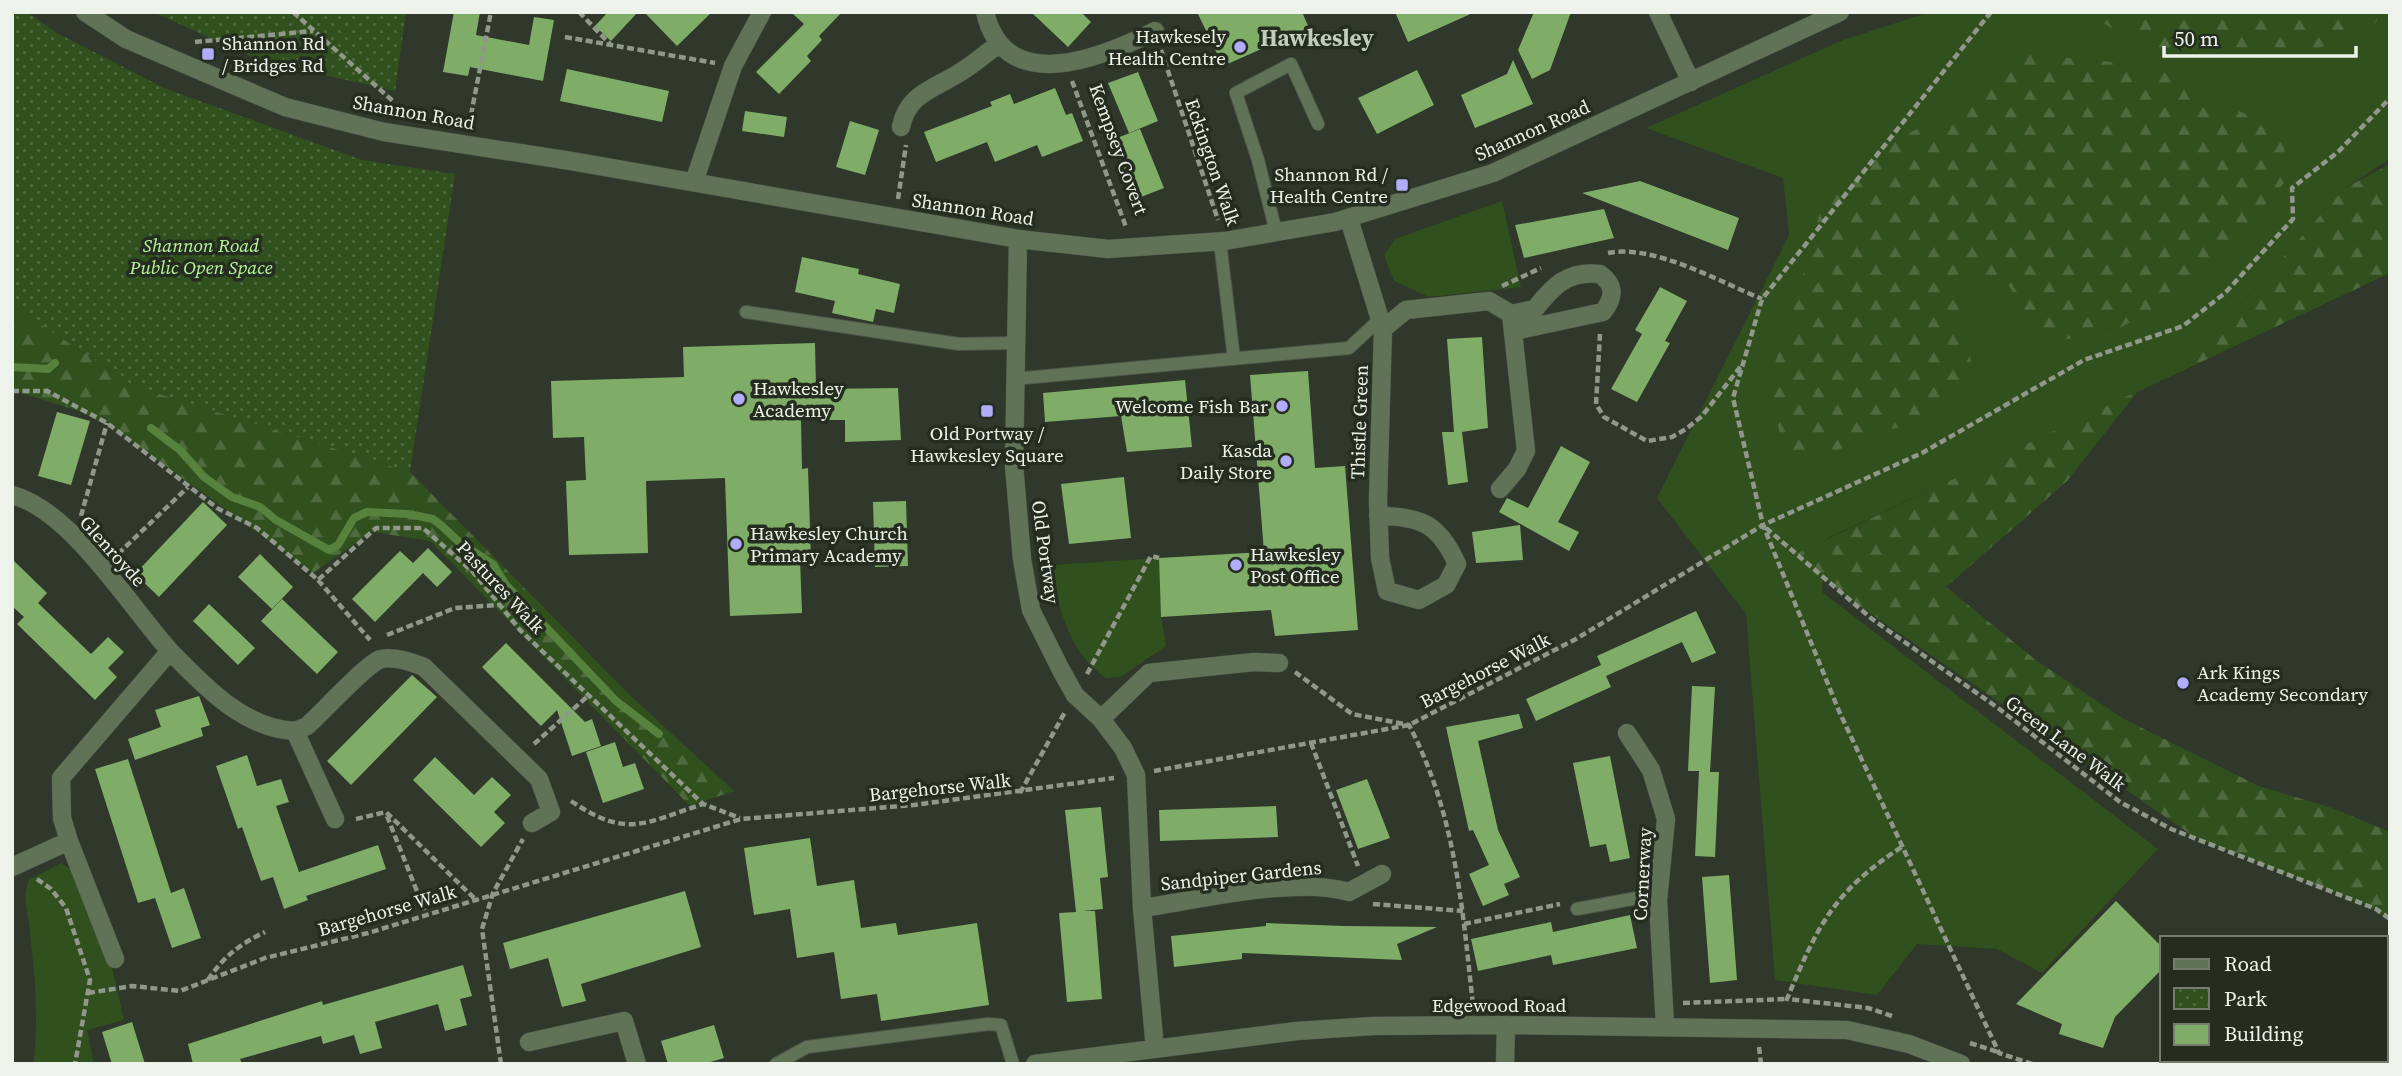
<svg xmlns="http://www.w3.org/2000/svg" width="2402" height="1076" font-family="'Source Serif 4',serif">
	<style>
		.grass { fill: #30501d }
		.forest { fill: url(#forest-firs) }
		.park { fill: url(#park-dots) }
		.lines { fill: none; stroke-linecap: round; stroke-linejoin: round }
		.stream { stroke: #56823e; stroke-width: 8 }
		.building { fill: #7fad67 }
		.service-casing { stroke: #4d5649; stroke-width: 14 }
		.minor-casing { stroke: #4d5649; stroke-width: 19 }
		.tertiary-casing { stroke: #4d5649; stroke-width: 19 }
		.path { stroke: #90988c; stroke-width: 4.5; stroke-dasharray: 7 3.5; stroke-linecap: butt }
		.service { stroke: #607357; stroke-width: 12 }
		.minor { stroke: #607357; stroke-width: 18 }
		.tertiary { stroke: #607357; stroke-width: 18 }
		.poi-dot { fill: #b1adfa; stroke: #252d20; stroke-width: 2.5 }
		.labels { text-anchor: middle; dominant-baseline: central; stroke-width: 7; stroke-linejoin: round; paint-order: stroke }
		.poi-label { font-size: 19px; fill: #edf3ea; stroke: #252d20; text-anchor: start }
		.street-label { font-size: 19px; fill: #edf3ea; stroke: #252d20 }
		.park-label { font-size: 19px; font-style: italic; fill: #b8f798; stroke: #252d20 }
		.quarter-label { font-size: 23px; font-weight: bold; fill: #c2cebd; stroke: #252d20 }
	</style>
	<defs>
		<pattern id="forest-firs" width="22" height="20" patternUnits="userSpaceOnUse" patternTransform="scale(1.75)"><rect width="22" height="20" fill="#30501d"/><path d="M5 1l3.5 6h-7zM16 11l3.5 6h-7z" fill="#4e6a3e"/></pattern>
		<pattern id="park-dots" width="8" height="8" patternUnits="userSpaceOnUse" patternTransform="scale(1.75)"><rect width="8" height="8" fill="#30501d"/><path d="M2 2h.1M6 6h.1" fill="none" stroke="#4e6a3e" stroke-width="1.8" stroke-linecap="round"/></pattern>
	</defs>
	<rect width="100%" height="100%" fill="#2f382a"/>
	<path class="grass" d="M1930,12H2084L2140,44L2197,55L2366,33L2385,12H2390V159L2345,188L2180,372L1826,539L1822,592L2158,849L2042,973L1997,949L1917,944L1877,995L1775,980L1746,614L1657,498L1789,235L1783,178L1646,128L1843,40Z
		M1502,201L1521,287L1429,297L1394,281L1384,255L1395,239Z
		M1159,558L1161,616L1166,646L1120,677L1106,678C1069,652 1058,608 1051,565Z
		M61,863L70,869L111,963L124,1020L87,1030L94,1064H33C39,1021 35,977 30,933C29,914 21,899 29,880Z"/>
	<path class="forest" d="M2084,12H2385L2366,33L2284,59L2197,55L2139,44Z
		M2016,53L2152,66L2284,134L2285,182L2194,285L2106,336L2043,341L2007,283L1958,273L1972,371L1930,420L1870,434L1826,456L1785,461L1769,380L1794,308L1829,178L1951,110Z
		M2390,164V273L2180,372L2345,188Z
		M12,305L134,386L410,472L630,695L734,791L690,806L430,541L372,532L313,573L115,429L79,411L12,390Z
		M2138,391L2067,481L1946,587L2037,661L2124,719L2259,786L2332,808L2390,832V914L2386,916L2365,905L2196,838L1844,595L1796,554Z"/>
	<path class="park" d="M12,12H27L55,32L164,88L362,160L455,174L410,472L134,386L12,305Z
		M153,12H406L395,91L261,61Z"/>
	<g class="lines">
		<path class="stream" d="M12,367L48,369L55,363
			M151,428L180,450L204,477L232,497L260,507L276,520L329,550L338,545L354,518L367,512L408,514L433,519L442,526L459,542L493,564L506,585L616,701L659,734"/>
	</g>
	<path class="building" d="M454,12H480L476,35L529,45L534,17L554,20L543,81L470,67L468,76L443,72Z
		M608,12H638L611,41L595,26Z
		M644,12H712L677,46Z
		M791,12H842L819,36L822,40L807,56L811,61L779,94L756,72L804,24Z
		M1031,12H1081L1091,22L1068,47Z
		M1197,12H1302L1309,28L1223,66Z
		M1395,12H1475L1408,42Z
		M1534,12H1571L1550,70L1532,79L1518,50Z
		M1513,60L1533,104L1475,128L1461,95L1507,74Z
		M567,69L669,91L662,122L560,101Z
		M1417,70L1434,105L1377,134L1358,98Z
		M1138,72L1158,121L1129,133L1108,83Z
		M1055,88L1066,115L1072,113L1083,141L1042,157L1037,145L995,162L987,142L936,162L924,132L992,106L990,102L1010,94L1014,104Z
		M745,111L787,117L784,137L742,131Z
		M850,121L879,130L865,175L836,167Z
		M1140,129L1164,188L1136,199L1112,140Z
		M1640,181L1739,218L1728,250L1582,193Z
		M1604,209L1614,238L1524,258L1515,225Z
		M802,257L859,269L858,274L900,284L894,313L876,309L873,322L832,313L835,301L795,292Z
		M1660,287L1687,301L1665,341L1670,343L1637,402L1611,389L1642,334L1635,330Z
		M1482,337L1488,428L1462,432L1468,482L1448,485L1442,432H1454L1447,339Z
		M815,343L816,389L898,388L901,440L845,442V420H801L802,469L808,468L811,559H800L802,613L730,616L725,478L646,481L648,553L569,555L566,481L586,480L584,437L553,438L551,381L684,377L683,347Z
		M1308,371L1315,468L1345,466L1358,630L1275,636L1271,610L1161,617L1159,558L1264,552L1250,375Z
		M1185,380L1192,447L1127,452L1121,416L1045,422L1043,393Z
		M57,412L90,421L71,485L38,476Z
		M1561,446L1590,462L1558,522L1579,532L1569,551L1499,512L1507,498L1528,508Z
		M1124,477L1131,538L1069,544L1061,484Z
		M906,501L908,566L875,567L873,502Z
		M203,502L227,525L159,597L135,574Z
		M1520,525L1523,560L1476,563L1472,532Z
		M428,548L452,572L437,587L423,573L375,622L352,599L400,551L413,563Z
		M260,554L293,587L272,609L238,577Z
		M12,559L47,593L38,603L91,654L108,637L124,652L108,668L117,677L95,700L17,624L24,617L12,606Z
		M282,599L338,652L317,674L261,621Z
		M209,604L255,648L238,665L193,621Z
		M1696,611L1716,653L1692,663L1682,642L1606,676L1597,656Z
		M506,643L585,722L592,719L601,746L572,756L557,710L541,726L482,667Z
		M1601,665L1611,687L1536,721L1526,699Z
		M412,675L437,697L351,785L327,761Z
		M1692,686L1715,687L1710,772H1719L1715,857L1695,856L1699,771H1688Z
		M199,696L210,725L201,728L203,736L135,760L128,739L161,727L155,710Z
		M1519,714L1523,728L1478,741L1498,830L1520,877L1504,884L1509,895L1483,906L1469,874L1489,865L1473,830L1469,831L1446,727Z
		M615,742L623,767L635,763L644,789L603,803L586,752Z
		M247,755L257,786L281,779L289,802L276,806L299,872L378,845L386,869L306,896L308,900L284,909L273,877L261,881L242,827L238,829L216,766Z
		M1610,756L1630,858L1610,862L1606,844L1590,847L1573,763Z
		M435,757L474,795L492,777L511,795L494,812L505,823L481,847L413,780Z
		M128,759L171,893L184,888L201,938L172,948L155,898L138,903L95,769Z
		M1367,779L1390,838L1358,849L1336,790Z
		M1276,806L1278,837L1160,841L1159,810Z
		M1101,807L1108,877L1100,878L1103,909L1083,911H1095L1102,999L1067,1002L1059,913L1076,912L1065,810Z
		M810,838L817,886L854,880L861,928L896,923L898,935L977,923L989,1005L881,1021L877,994L841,999L834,952L797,958L790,909L754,915L744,848Z
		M1729,875L1737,980L1710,983L1702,877Z
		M685,891L701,947L581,984L586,1001L562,1007L548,958L510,969L503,943Z
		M2116,901L2162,947V969L2115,1017L2103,1048L2059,1034L2062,1024L2016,1004Z
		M1630,915L1637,948L1553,965L1551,955L1478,971L1471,939L1551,922L1553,932Z
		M1266,923L1344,926L1437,927L1397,944L1402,960L1242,953V959L1174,967L1171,936L1266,926Z
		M463,965L472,996L460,999L467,1025L445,1031L438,1004L375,1022L382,1048L360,1054L354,1035L323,1044L321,1036L240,1059L242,1064H193L188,1044L322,1001L323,1005Z
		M132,1022L145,1064H112L102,1032Z
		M714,1025L724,1058L704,1064H668L661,1041Z"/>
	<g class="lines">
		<g class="service-casing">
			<path id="service" d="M1276,232L1258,160L1236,93L1291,64L1318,124
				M1220,242L1234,359
				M746,312L959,344L1014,343
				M1014,379L1349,348L1380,319
				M1577,909L1659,894
				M776,1064L807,1047L988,1024L1001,1025L1013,1064"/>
		</g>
		<g class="minor-casing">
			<path id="minor" d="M985,12C1005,98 1103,57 1155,31
				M1658,12L1691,82
				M901,127C907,94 934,89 959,73C973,65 986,53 999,44
				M694,182L733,66L762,12
				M1349,219L1383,329L1378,500L1380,558L1387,591L1419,600L1446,585L1457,564C1439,524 1421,516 1378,516
				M1018,239L1014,465L1022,559L1031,610L1061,670L1075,695L1101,719L1123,748L1136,775L1142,908L1155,1049
				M1511,314L1535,309C1553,286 1568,270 1600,274C1616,286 1614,298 1603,312L1514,331
				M1383,329L1406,310L1489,301L1511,314L1526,451L1517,469L1500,489
				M12,495C71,510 130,607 170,651
				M1101,719L1149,673L1254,662L1279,663
				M295,731L307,726C321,714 367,663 381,659C395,656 411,662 424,667L539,779L551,812L532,823
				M1627,733L1651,770L1666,819L1658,900L1665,1026
				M69,841L115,959
				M12,867L69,841L62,818L61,778L170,651C204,686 244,729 295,731L335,819
				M1142,908C1198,900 1297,876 1349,892L1382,874
				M529,1042L624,1021L637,1064
				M1035,1064L1297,1031L1373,1026L1506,1025L1847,1030L1909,1044L1961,1064
				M1505,1064L1506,1025"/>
		</g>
		<g class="tertiary-casing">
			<path id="tertiary" d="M85,12L126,39L285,107L384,132L571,161L1018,239L1108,249L1225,241L1335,222L1493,173L1840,12"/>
		</g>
		<path class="path" d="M293,12L394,102
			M579,12L610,44
			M1991,12L1762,299L1733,398L1763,525L1839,711L1999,1053L2032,1064
			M565,37L715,63
			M195,42L313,31
			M1161,50L1218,220
			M1072,81L1126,227
			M469,125L491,12
			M898,199L906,145
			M1608,253C1654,244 1718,281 1762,299
			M1502,286L1541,268
			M1600,334L1596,404L1604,417L1647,441L1672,437L1686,429L1702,416L1741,366
			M12,391H47L107,423L217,508L257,528L318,580L376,528H423L473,572L520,630L703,804L740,818
			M81,516L107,423
			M1766,528L1872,619L1998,708L2120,802L2171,829L2376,909L2390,919
			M118,554L188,487
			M318,580L370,640
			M387,635L455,608L499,605
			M1295,672L1352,714L1409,725C1456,815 1462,906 1473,1005
			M1087,674L1151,556L1159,558
			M1311,743L1358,866
			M534,744L589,695
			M1154,771L1409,725L1576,639L1763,525L1922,453L2084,360L2183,326L2225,293L2293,219L2292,188L2338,152L2390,98
			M1020,793L1065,712
			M571,801C627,839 644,823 703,804
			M387,816L426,914
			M356,819L386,812L475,899
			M37,879L51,889L66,908L90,980L75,1064
			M1373,904L1463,911
			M1464,924L1560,904
			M208,980C223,957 240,944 265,932
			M88,993L132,986L180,991L265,958L368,933L741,819L914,805L1114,778
			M1683,1003L1787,999
			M1892,1016L1868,1008L1787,999C1818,925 1833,892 1903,846
			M1970,1043L1998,1052
			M1759,1047L1761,1064
			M501,1064L482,929L493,893L523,839"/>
		<use href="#service" class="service"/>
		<use href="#minor" class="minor"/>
		<use href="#tertiary" class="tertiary"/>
	</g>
	<g class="poi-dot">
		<circle cx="1240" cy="47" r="7"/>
		<rect x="201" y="47" width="14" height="14" rx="3.5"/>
		<rect x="1395" y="178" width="14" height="14" rx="3.5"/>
		<circle cx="739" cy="399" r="7"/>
		<circle cx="1282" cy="406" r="7"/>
		<rect x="980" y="404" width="14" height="14" rx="3.5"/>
		<circle cx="1286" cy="461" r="7"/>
		<circle cx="736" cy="544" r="7"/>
		<circle cx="1236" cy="565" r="7"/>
		<circle cx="2183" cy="683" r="7"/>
	</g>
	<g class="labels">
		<g class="poi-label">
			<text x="1226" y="36" text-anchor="end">Hawkesely<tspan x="1226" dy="22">Health Centre</tspan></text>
			<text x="222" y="43">Shannon Rd<tspan x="222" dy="22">/ Bridges Rd</tspan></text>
			<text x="1388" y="174" text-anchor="end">Shannon Rd /<tspan x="1388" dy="22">Health Centre</tspan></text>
			<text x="753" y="388">Hawkesley<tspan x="753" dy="22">Academy</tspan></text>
			<text x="1268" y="406" text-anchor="end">Welcome Fish Bar</text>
			<text x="987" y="433" text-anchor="middle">Old Portway /<tspan x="987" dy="22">Hawkesley Square</tspan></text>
			<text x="1272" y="450" text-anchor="end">Kasda<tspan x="1272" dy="22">Daily Store</tspan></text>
			<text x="750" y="533">Hawkesley Church<tspan x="750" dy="22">Primary Academy</tspan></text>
			<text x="1250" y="554">Hawkesley<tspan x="1250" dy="22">Post Office</tspan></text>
			<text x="2197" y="672">Ark Kings<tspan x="2197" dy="22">Academy Secondary</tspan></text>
		</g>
		<g class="street-label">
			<text transform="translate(414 112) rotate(10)">Shannon Road</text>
			<text transform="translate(1532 130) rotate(-24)">Shannon Road</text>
			<text transform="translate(1119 149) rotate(70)">Kempsey Covert</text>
			<text transform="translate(1213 162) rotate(71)">Eckington Walk</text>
			<text transform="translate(973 209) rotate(9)">Shannon Road</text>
			<text transform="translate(1359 422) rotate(-88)">Thistle Green</text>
			<text transform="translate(113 551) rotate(48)">Glenroyde</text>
			<text transform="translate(1046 552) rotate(82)">Old Portway</text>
			<text transform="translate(501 587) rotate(47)">Pastures Walk</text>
			<text transform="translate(1485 670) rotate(-27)">Bargehorse Walk</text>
			<text transform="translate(2066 743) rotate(37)">Green Lane Walk</text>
			<text transform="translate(940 787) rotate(-6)">Bargehorse Walk</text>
			<text transform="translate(1642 874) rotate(-87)">Cornerway</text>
			<text transform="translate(1241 875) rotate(-6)">Sandpiper Gardens</text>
			<text transform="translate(387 910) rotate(-16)">Bargehorse Walk</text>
			<text x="1499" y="1005">Edgewood Road</text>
		</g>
		<g class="park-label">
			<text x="201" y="245">Shannon Road<tspan x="201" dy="22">Public Open Space</tspan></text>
		</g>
		<g class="quarter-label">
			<text x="1317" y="38">Hawkesley</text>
		</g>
	</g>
	<rect width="2402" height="1076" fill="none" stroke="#edf3ea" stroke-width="28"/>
	<rect x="2160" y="936" width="228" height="126" fill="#252d20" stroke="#757c71" stroke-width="2"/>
	<rect x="2174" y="959" width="35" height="10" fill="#607357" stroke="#757c71" stroke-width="2"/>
	<text x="2224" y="971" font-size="21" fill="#edf3ea">Road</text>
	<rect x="2174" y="988" width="35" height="21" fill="url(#park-dots)" stroke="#757c71" stroke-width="2"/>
	<text x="2224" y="1006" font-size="21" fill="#edf3ea">Park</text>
	<rect x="2174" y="1024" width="35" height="21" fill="#7fad67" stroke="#757c71" stroke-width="2"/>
	<text x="2224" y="1041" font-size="21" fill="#edf3ea">Building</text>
	<path d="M2164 46v10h192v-10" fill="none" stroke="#edf3ea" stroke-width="3.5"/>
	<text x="2174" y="46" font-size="21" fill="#edf3ea" stroke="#252d20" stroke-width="5" paint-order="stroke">50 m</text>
</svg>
